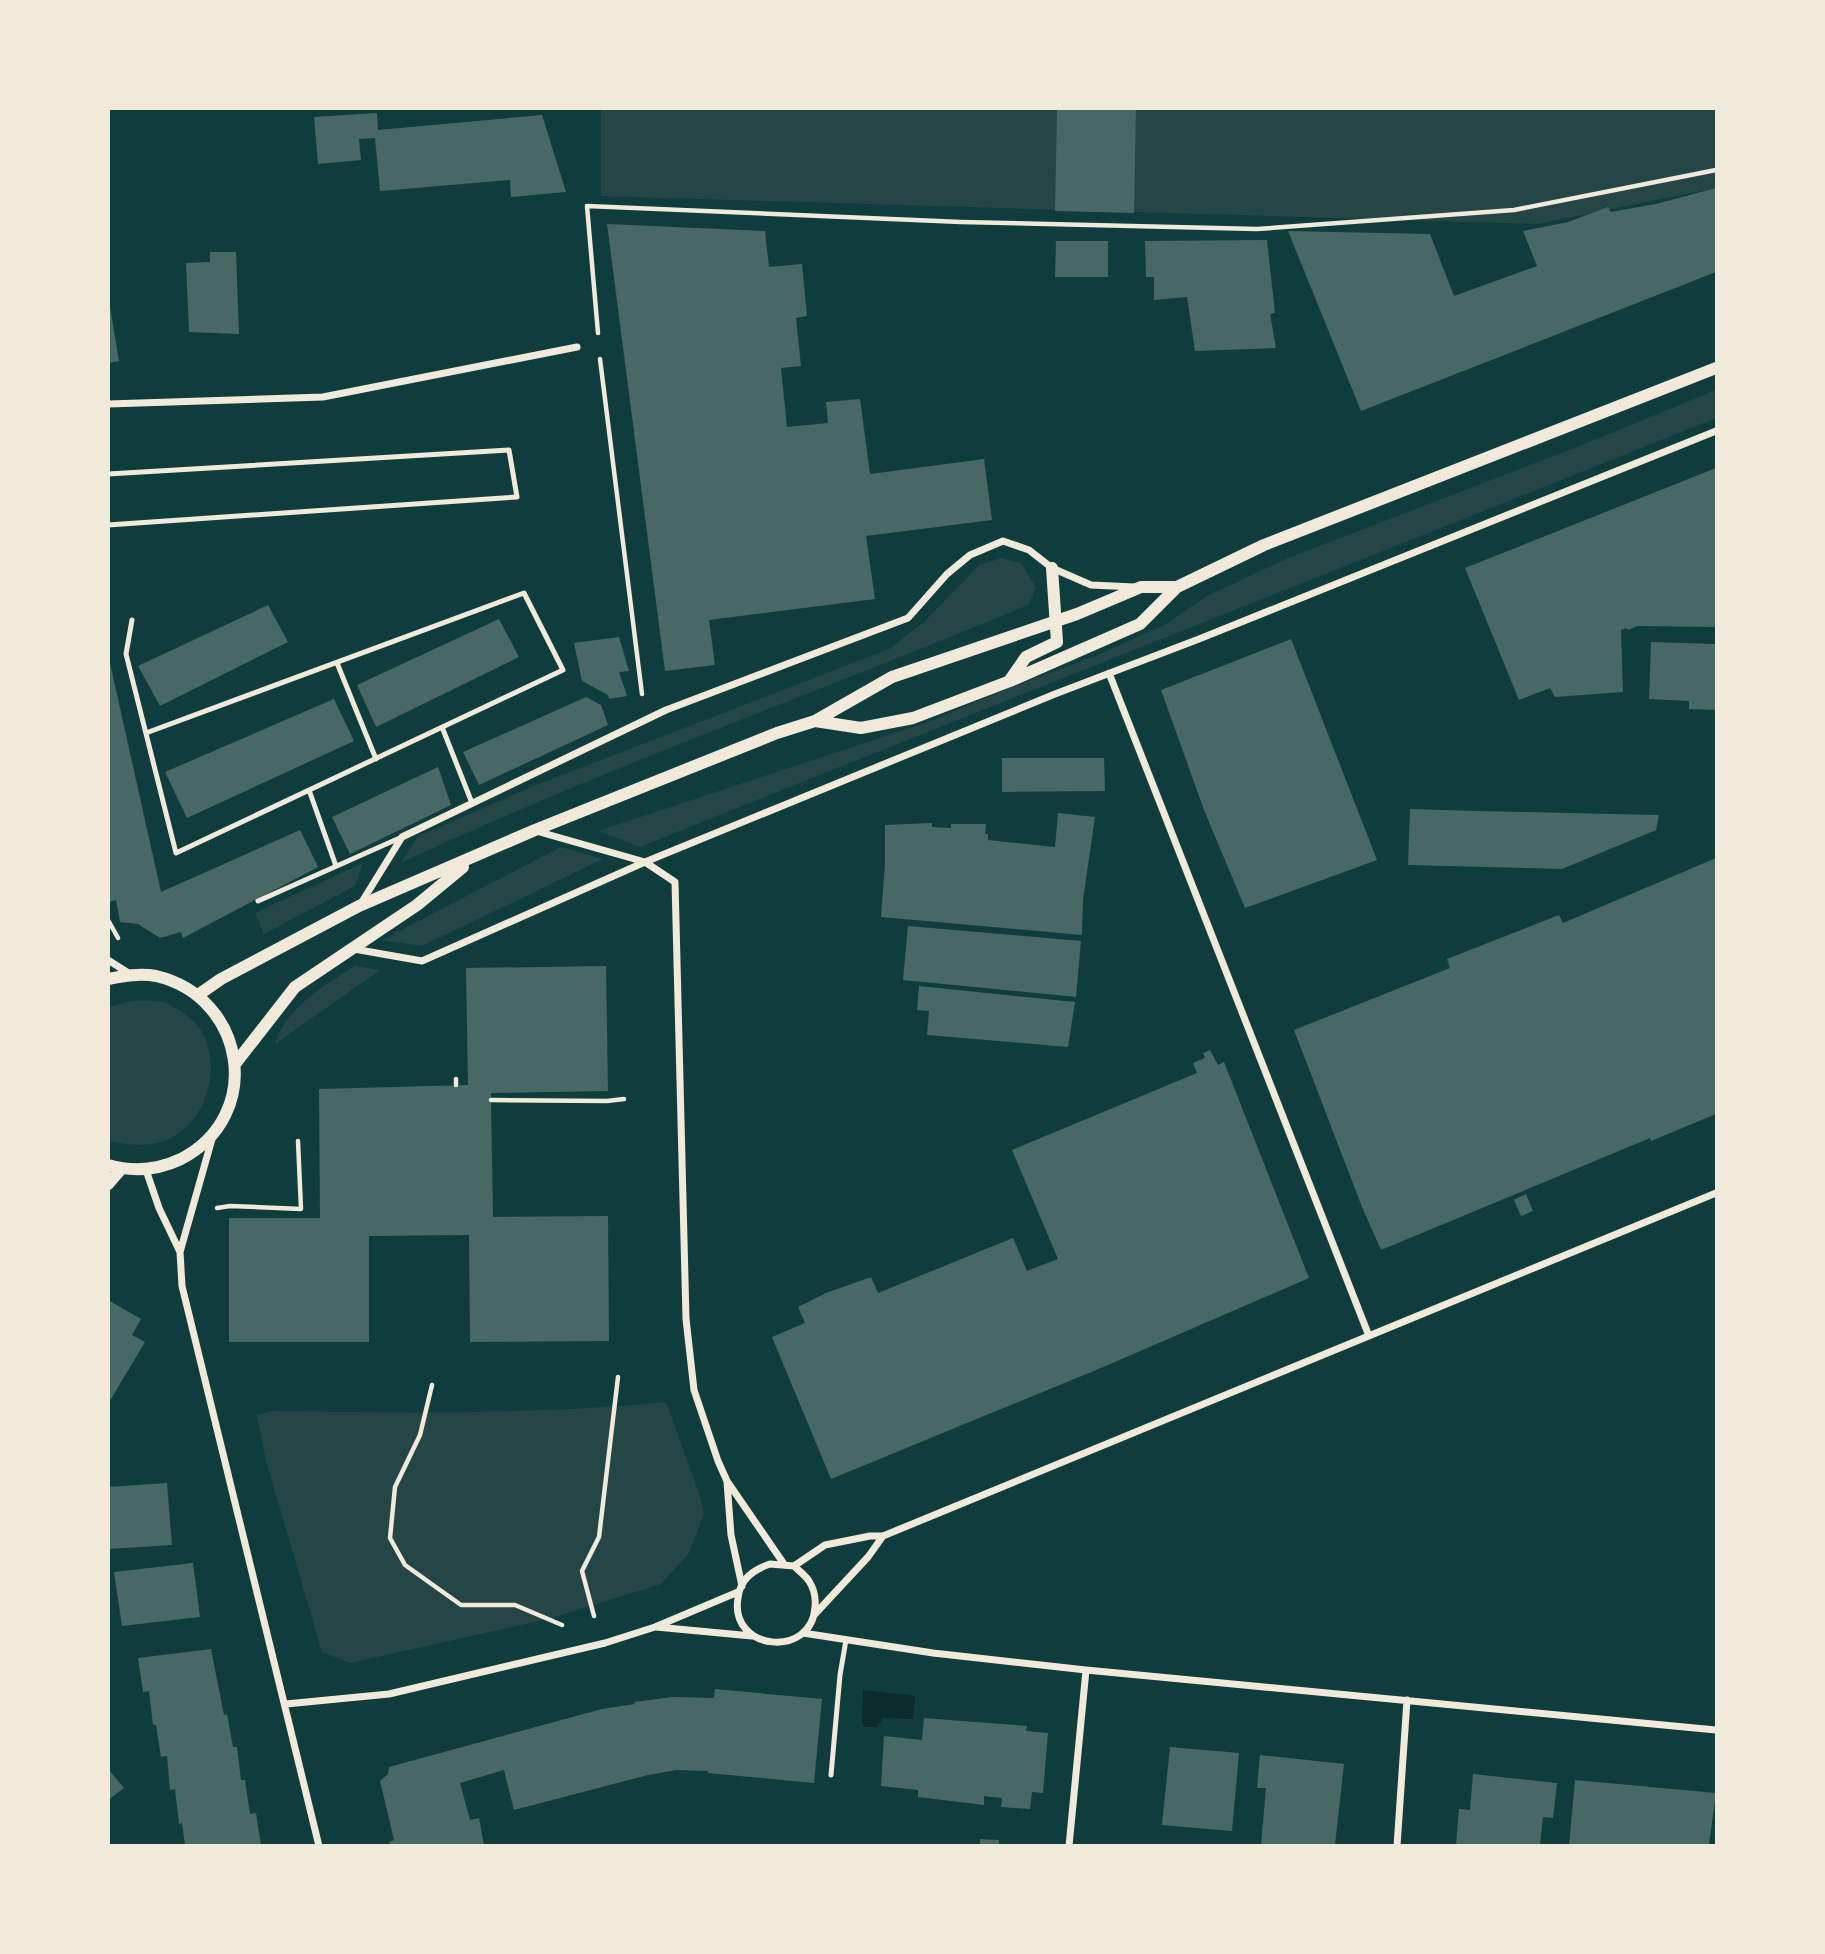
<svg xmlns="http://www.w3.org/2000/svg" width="1825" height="1954" font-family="Spectral,serif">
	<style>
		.green { fill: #244646 }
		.water { fill: #0a2a2b }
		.building { fill: #486865 }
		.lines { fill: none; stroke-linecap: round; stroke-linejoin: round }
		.path { stroke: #f1e9da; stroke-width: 4.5 }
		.service { stroke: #f1e9da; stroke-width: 5 }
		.minor { stroke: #f1e9da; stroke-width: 7 }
		.tertiary { stroke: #f1e9da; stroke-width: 12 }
	</style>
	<rect width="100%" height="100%" fill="#0f3d3e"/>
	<path class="green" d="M601,109H1716V188L1537,224L601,196Z
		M1716,390V418C1358,562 998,703 640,847L598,831L928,722L1017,685L1096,656L1166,624L1207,596L1288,558L1577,447Z
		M1002,558L1022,564L1036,588L1028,605C820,692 606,767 401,863L417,837L531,787L889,649L923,623L979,565Z
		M561,847L603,859L422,946L382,940Z
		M363,863L355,886L264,934L255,913Z
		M355,966L380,970L275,1044C287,1006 324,986 355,966Z
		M131,1001C141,1001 158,999 168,1004C176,1008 192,1018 198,1026C222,1059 211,1113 176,1135C157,1148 130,1146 109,1141V1007Z
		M666,1402L700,1496L704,1514L689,1553L661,1584L548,1619L350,1663L322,1652L266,1461L257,1415L271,1411C403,1413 535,1415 666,1402Z"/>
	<path class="water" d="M863,1690L915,1696L913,1719L883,1718L877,1727H865L862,1721Z"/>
	<path class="building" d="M1057,108H1136L1134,213L1055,211Z
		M377,113L378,130L542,115L566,192L511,197L510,180L380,191L375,138L359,139L361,160L318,164L314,117Z
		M1716,188V272L1361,411L1288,231L1430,234L1454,296L1537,266L1523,231L1568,222L1608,207L1611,212L1656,204Z
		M607,224L765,231L769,267L802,264L807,316L796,318L801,366L781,368L787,427L828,423L826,402L860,399L870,474L984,459L992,520L866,536L875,599L709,620L715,665L665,671Z
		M1267,240L1275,313L1270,314L1276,348L1195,351L1187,297L1154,300V277H1146L1145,241Z
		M1056,241H1108V277H1055Z
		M210,252H236L239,334L189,332L186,263L210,262Z
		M108,295L119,361L108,363Z
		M1716,468V627L1637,626L1628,630L1627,628L1621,630L1623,692L1555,697L1550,688L1519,700L1465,568Z
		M268,605L288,642L160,706L138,666Z
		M499,619L519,657L376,727L357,685Z
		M619,637L629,671L619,672L627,696L609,699L608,695L582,681L574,643Z
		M1291,639L1377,860L1245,908L1204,810L1161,690Z
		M1651,642L1716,644V710L1689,709V701L1649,699Z
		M108,654L161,892L300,830L318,867L183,938L181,932L160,938L138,924L120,922L116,900L108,902Z
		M586,697L601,705L608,725L479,785L463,752Z
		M334,699L354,741L187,818L165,772Z
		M1002,758H1104L1105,791L1002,792Z
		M438,767L451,805L350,854L332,817Z
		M1410,809L1477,811L1659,815L1656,830L1562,869L1408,865Z
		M1058,813L1095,817L1083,900L1082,935L881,917L885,864V825L932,823V827L951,828V824H986L985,834H988V840L1055,847Z
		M1716,858V1114L1651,1141L1650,1138L1381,1250L1362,1207L1294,1030L1450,968L1447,959L1559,915L1563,923Z
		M908,926L1081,941L1076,997L903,980Z
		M606,966L608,1091L491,1093V1100L493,1217L608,1216L609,1341L470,1342L469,1235L369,1236V1342H229V1218H320L319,1089L468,1085L466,968Z
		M919,986L1075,1002L1068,1047L927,1035L929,1011L917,1010Z
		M1210,1050L1218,1065L1224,1062L1309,1278L1101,1368L831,1479L772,1337L805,1323L798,1307L826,1293L871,1277L878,1293L1013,1238L1027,1271L1058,1259L1012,1150L1197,1073L1193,1063L1205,1058L1203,1053Z
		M1526,1194L1533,1211L1521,1216L1514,1200Z
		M108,1300L141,1319L132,1335L145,1342L111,1399L108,1397Z
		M167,1483L172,1545L108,1549V1487Z
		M193,1563L200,1617L122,1626L114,1572Z
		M211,1649L224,1715L227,1714L233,1747H237L241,1780H245L250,1814L256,1813L261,1845H185L182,1823L179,1824L175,1789L170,1790L167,1756L161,1757L156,1725H153L149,1691L143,1692L138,1658Z
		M715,1689L822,1699L814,1783L708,1773V1771L677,1770L648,1775L514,1810L504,1770L460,1783L470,1820L479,1818L484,1845H390L389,1842L394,1840L380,1781L388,1774L389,1767L602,1709L635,1704L634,1702L673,1697L714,1698Z
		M924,1718L1027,1726L1026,1731L1048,1733L1043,1793L1032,1792L1030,1809L1001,1807L1002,1798L984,1796V1805L918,1797V1790L881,1786L884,1736L922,1740Z
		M1170,1747L1239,1753L1232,1831L1162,1825Z
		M1260,1755L1344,1764L1335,1845H1261L1266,1788H1257Z
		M108,1769L124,1788L108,1800Z
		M1473,1774L1557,1783L1553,1818L1543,1817L1540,1845H1456L1459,1809L1470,1810Z
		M1575,1780L1716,1793L1709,1845H1569Z
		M980,1839L999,1840V1845H980Z"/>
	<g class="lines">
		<path class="path" d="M598,333L587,206L961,222L1257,229L1514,210L1716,170
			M600,359L642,694
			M108,920L118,938
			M456,1079V1085
			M491,1100L607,1101L624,1099
			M217,1208L230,1206L301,1209L298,1141
			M432,1385L420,1435L395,1487L390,1538L405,1565L461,1605H515L562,1625
			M594,1616L582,1571L599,1537L618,1377"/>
		<path class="service" d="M108,474L509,450L517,497L108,525
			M132,620L126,654L176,853L563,670L524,593L146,733
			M337,663L376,759
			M442,727L472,803
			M309,790L336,866
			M258,901L402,837
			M831,1775L840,1675L846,1640"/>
		<path class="minor" d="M108,404L323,397L577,347
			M1109,673L1369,1336
			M536,831L645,862L675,882L686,1319L694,1390L718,1461L727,1481L784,1564
			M360,905L402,837L666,710L908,618L947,574L970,555L1003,541L1029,550L1052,568L1091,585L1134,587
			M354,949L422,961L645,862L777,808L1055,694L1199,639L1716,431
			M108,960L130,974
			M212,1139L180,1252L182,1286L319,1846
			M146,1170L159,1208L180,1252
			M727,1482L731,1535L742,1586
			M770,1564L794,1566C798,1570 805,1575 809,1581C814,1589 816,1598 815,1607C812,1659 729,1651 738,1598C740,1579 753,1570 770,1564Z
			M794,1566L825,1545L870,1536H883L1716,1193
			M815,1614L868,1557L883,1536
			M656,1627L752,1636
			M803,1633L933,1653L1086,1670L1716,1730
			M286,1704L389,1694L605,1643L655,1627L738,1592
			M1069,1846L1086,1670
			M1397,1846L1407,1700"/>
		<path class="tertiary" d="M1010,680L1026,657L1057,642L1052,568
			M815,721L861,728L913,718L1010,681L1140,624L1177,587L1264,545L1716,368
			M108,979C124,976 140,973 156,976C246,997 265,1116 181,1159C158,1170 133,1172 108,1165
			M198,995L221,979L359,906L535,830L777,733L815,721L892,677L1077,614L1141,587H1177
			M235,1064L295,987L417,905L463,867
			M108,1184L121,1169"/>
	</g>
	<rect width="1825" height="1954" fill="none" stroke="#f1e9da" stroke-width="220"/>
</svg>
